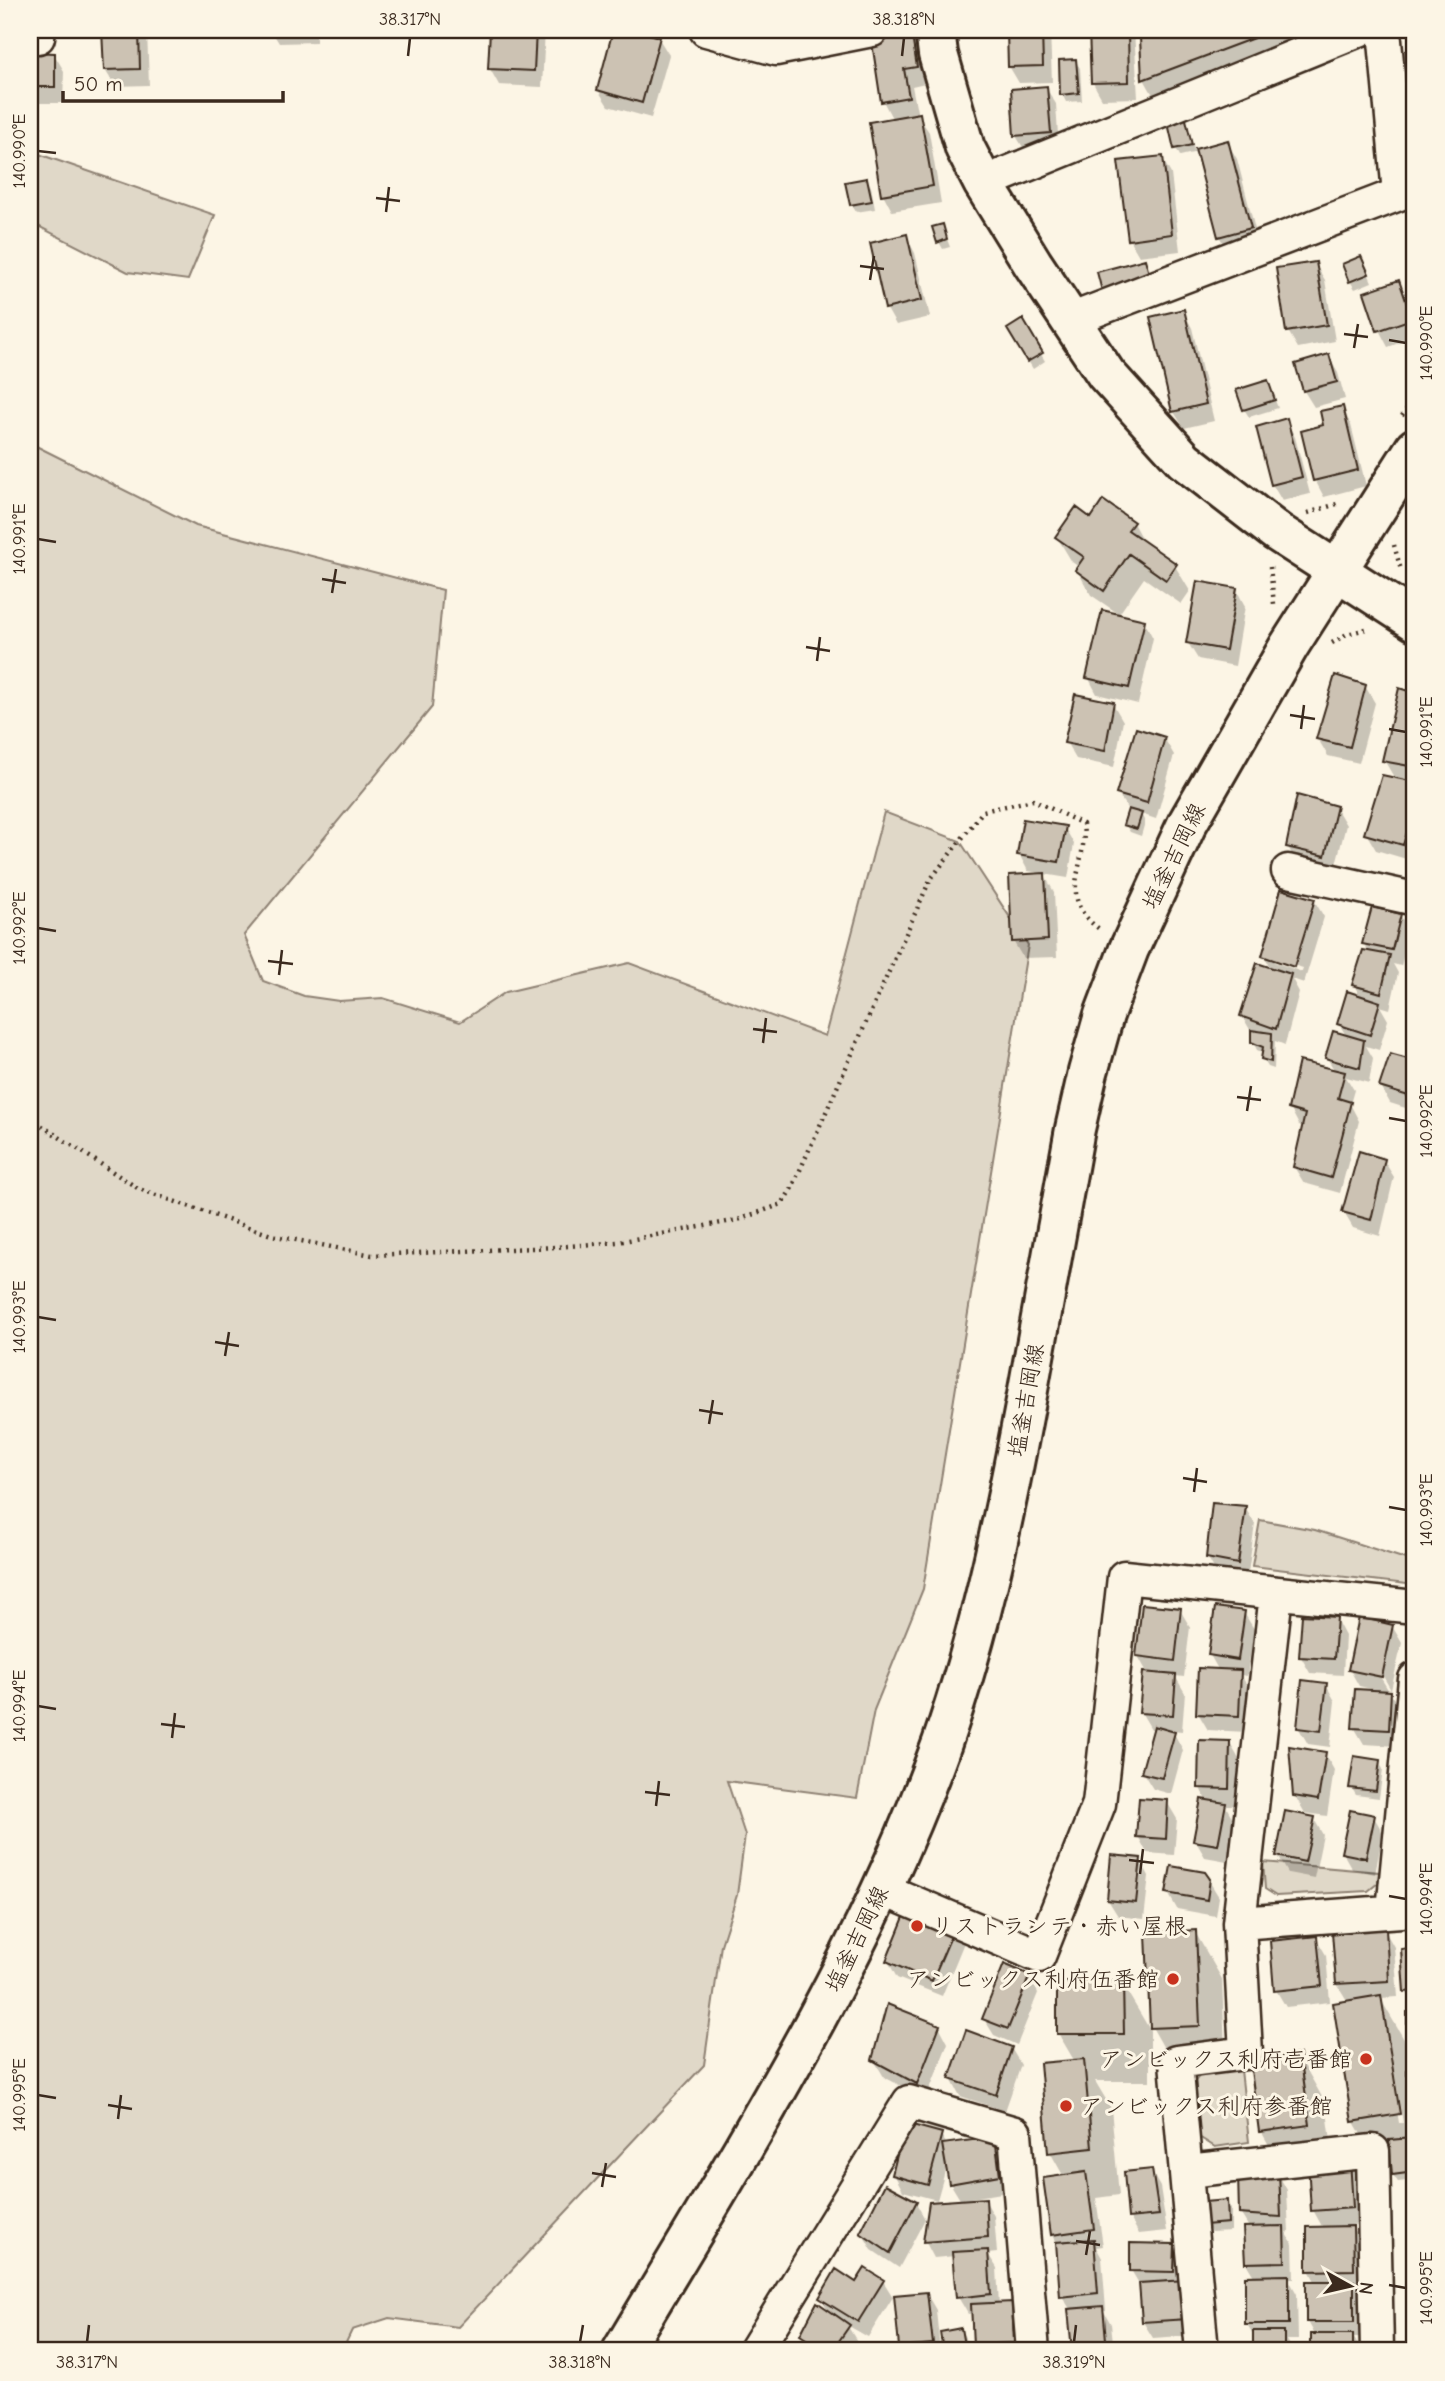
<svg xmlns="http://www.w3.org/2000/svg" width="1445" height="2381" font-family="'Comic Neue','Klee One',sans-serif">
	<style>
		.green { fill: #e0d8c8; stroke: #8e8173; stroke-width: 2 }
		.shadow { fill: #0003; fill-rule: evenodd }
		.building { fill: #ccc2b3; stroke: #3b2a1e; stroke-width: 2 }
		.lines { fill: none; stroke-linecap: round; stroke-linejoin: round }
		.street-casing { stroke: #3b2a1e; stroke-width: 37 }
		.secondary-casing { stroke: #3b2a1e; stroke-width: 44 }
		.primary-casing { stroke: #3b2a1e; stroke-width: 44 }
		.path { stroke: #3b2a1e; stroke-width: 4.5; stroke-dasharray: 2 5; stroke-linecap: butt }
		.street { stroke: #fcf5e5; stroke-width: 32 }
		.secondary { stroke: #fcf5e5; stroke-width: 38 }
		.primary { stroke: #fcf5e5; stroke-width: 38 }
		.ticks { fill: none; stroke: #3b2a1e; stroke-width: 2.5 }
		.poi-dot { fill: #c8321e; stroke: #fcf5e5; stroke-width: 2.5 }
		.labels { text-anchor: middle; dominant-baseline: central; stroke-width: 6; stroke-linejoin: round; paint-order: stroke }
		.street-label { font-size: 23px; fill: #3b2a1e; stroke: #fcf5e5 }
		.poi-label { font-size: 23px; fill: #3b2a1e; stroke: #fcf5e5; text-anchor: start }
		.neatline { fill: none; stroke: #3b2a1e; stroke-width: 2.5 }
		.ticks-label { font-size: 18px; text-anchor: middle; fill: #3b2a1e }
	</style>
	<rect width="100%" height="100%" fill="#fcf5e5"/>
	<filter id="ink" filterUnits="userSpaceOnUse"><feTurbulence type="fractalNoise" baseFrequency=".0143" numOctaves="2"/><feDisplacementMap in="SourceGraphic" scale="14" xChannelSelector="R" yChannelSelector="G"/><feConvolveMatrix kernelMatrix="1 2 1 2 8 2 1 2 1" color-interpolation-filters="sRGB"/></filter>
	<g filter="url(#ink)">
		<path class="green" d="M30,151L215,215L188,280L128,272L30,222Z
			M30,443L196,526L443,590L432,707L244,935L263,981L304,996L339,1001L383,998L460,1022L506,992L629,963L825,1036L884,812L960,841L1028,945L923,1589L874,1710L857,1798L727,1781L745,1835L737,1895L721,1945L704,2065L458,2327L389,2318L352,2330L342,2351H30Z
			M1260,1520L1315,1530L1415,1562V1585L1252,1566Z
			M1263,1862L1379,1872L1378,1883L1368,1891L1276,1896L1265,1889Z
			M1240,2061L1249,2142L1215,2147L1199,2137L1193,2084L1208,2065Z"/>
		<path class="shadow" d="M104,30H147L149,85L115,86L105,70Z
			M271,30H316V42L279,43Z
			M492,30H545L542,87L499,85L490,69Z
			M615,30H627L659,39L669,55L651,118L608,106L598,90Z
			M1009,30H1050L1052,82L1019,83L1009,66Z
			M1091,30H1134L1138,98L1102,99L1093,83Z
			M1164,30H1290L1298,52L1158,104L1144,79L1142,38Z
			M910,32L919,48L925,83L912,86L918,116L929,132L941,203L892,211L883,194L893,120L883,101Z
			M30,54H54L64,71L63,103H30Z
			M1075,61L1080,68L1082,101L1066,102L1062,94Z
			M1046,88L1056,104L1059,150L1026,152L1016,136Z
			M1184,117L1188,125L1194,151L1227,142L1237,159L1259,245L1229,253L1219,236L1197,152L1180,156L1176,148Z
			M1162,158L1171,174L1180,251L1139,256L1129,239Z
			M866,179L871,187L875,209L856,212L852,205L847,184Z
			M942,226L950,247L943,249L939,242Z
			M906,236L915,253L930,317L896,325L887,309L872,245Z
			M1315,264L1325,280L1335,341L1298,348L1288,331Z
			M1365,266L1372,282L1355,289L1350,281Z
			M1398,282L1408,298L1415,322V337L1388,347L1379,330Z
			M1183,311L1192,328L1214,421L1184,428L1174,412L1152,318Z
			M1022,322L1045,361L1033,369L1009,329Z
			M1328,356L1338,373L1345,399L1314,407L1304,391Z
			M1268,382L1278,408L1249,417L1244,409Z
			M1342,408L1351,425L1366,486L1324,497L1315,480Z
			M1286,421L1295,437L1310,494L1282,501L1272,484Z
			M1091,520L1133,523L1145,545L1175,566L1190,591L1181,604L1144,578L1119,614L1091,595L1077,570L1079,567L1072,562L1057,537Z
			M1236,589L1245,606L1235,666L1198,659L1188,643Z
			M1144,621L1153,638L1138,704L1097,694L1088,677Z
			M1365,686L1375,703L1359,763L1328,756L1318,739Z
			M1401,690L1415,694V852L1413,861L1376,850L1366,833L1395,779L1384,760Z
			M1113,704L1123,721L1114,767L1076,759L1066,742Z
			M1164,738L1174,755L1156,819L1141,814L1145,822L1141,836L1130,832L1125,824L1128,810L1118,794Z
			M1336,808L1346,825L1334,872L1297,863L1288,847Z
			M1065,828L1074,844L1068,878L1044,874L1054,892L1057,957L1023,958L1013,941L1042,873L1028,871L1019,854Z
			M1314,900L1324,917L1304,983L1292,979L1299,992L1285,1045L1275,1041L1274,1069L1268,1067L1263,1059L1264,1053L1257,1050L1253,1042L1252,1033L1242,1016L1271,969L1264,956ZM1274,959L1303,968L1302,972L1274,962Z
			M1400,915L1410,932L1401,966L1393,964L1398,973L1390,1009L1380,1006L1388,1020L1379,1050L1366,1046L1373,1058L1369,1083L1346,1077L1354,1090L1350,1104L1359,1121L1340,1193L1304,1183L1294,1167L1304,1127L1299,1125L1290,1108L1335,1071L1327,1058L1347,1037L1339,1024L1361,998L1354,985L1370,953L1364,944Z
			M1391,1056L1415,1063V1111L1390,1103L1381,1087Z
			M1384,1161L1394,1177L1380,1236L1353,1228L1343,1211Z
			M1245,1508L1255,1524L1247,1580L1217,1574L1208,1558Z
			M1180,1610L1190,1627L1184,1677L1175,1676L1185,1693L1182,1731L1172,1730L1183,1750L1171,1794L1153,1789L1143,1773L1155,1729H1151L1141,1712L1148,1674L1138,1656Z
			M1244,1613L1254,1629L1247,1676L1241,1675L1249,1689L1247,1732L1208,1730L1198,1713L1219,1671L1210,1655Z
			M1336,1619L1345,1636L1343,1675L1310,1673L1301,1657Z
			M1392,1626L1402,1643L1391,1690L1379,1669L1376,1670L1400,1709L1397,1746L1364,1744L1354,1727L1376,1690L1359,1686L1350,1670Z
			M1326,1685L1335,1701L1330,1747L1308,1744L1298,1727Z
			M1229,1742L1239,1759L1238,1805H1225L1235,1822L1227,1861L1205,1857L1195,1840L1207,1802L1200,1788Z
			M1325,1754L1334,1770L1327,1816L1305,1813L1295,1796Z
			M1378,1761L1383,1769L1379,1798L1356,1795L1351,1787Z
			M1167,1802L1177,1819L1174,1855L1147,1853L1138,1836Z
			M1374,1817L1383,1833L1375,1874L1352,1869L1343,1853Z
			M1314,1819L1323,1835L1314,1878L1288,1873L1278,1856Z
			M1140,1859L1149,1876L1144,1919L1118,1916L1108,1900Z
			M1204,1873L1219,1897L1216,1916L1177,1909L1168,1893Z
			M911,1904L965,1940L942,1996L897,1978L888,1961Z
			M1385,1931L1394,1947L1398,1997L1380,1998L1409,2048V2014H1415V2085L1413,2081L1415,2096V2180L1398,2182L1393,2175V2167L1381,2169L1354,2122L1348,2002L1337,1984ZM1387,2046H1390L1403,2123H1399Z
			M1195,1932L1222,1979L1226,2073L1179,2075L1152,2027Z
			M1316,1938L1326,1955L1330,2002L1286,2007L1276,1990Z
			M1415,1949V2007L1406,1991L1403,1950Z
			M1029,1976L1038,1993L1017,2045L994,2035L984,2019Z
			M1122,1983L1150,2030V2081H1095L1111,2108L1119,2195L1096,2198L1103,2246L1096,2247L1102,2258L1106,2310H1103L1111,2324L1114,2351H1074L1070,2309L1062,2296L1058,2245L1053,2235L1045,2180L1064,2177L1050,2152L1075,2062L1058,2033Z
			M939,2026L948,2043L926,2099L884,2077L874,2060Z
			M1011,2048L1021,2065L1005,2111L960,2096L951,2079Z
			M1299,2056L1326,2104L1334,2162L1349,2161L1358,2177L1362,2224L1351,2225L1362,2244V2286H1355L1363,2299V2338H1354L1361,2351H1313V2336H1316L1308,2322L1316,2283L1309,2270L1323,2228L1313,2210L1310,2176L1288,2179L1261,2131Z
			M941,2135L947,2145L994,2139L1003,2155L1008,2192L971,2198L972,2201L985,2200L994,2216L997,2253L988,2254L997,2268L999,2305L1011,2304L1020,2321L1022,2351H979L975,2345L973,2313L968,2314L958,2297L955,2256L934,2258L925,2241L961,2201L950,2183L947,2164L937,2200L903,2191L894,2174Z
			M1151,2171L1160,2187L1167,2231L1139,2234L1130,2218Z
			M1278,2174L1287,2190L1289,2233L1286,2232L1293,2244L1294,2278H1288L1297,2294L1298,2340H1287L1293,2351H1255V2338L1247,2324L1255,2278L1246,2263L1250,2229L1240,2213Z
			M1226,2201L1231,2209V2231L1211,2232L1207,2224Z
			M916,2203L925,2219L899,2268L872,2250L862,2233Z
			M1174,2246L1183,2263L1196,2335L1153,2338L1143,2322L1141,2287L1131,2270Z
			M883,2281L893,2297L868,2337L847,2325L858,2343L852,2351H811L802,2335L830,2313L821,2298L857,2284Z
			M926,2293L936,2310L940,2351H903L900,2346Z
			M961,2330L965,2338L967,2351H945L942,2333Z"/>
		<path class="building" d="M102,30H139L140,69L104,70Z
			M490,30H536L534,71L488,69Z
			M613,30H634L660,37L642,103L597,90Z
			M911,30L917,67L904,69L909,97L881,102L871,36Z
			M1007,30H1042L1043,66L1008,67Z
			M1089,30H1128L1129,82L1091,83Z
			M1159,30H1275L1142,80L1140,37Z
			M1415,50V114L1406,51Z
			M30,52L55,53V87H30Z
			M1076,59L1079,93L1060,95L1059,60Z
			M1047,86L1051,133L1014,136L1011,89Z
			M920,113L933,186L881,195L869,122Z
			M1185,115L1192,145L1174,149L1167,119Z
			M1228,140L1251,228L1218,237L1195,149Z
			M1163,156L1172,234L1128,240L1118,161Z
			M867,178L872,201L850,205L845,182Z
			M1415,207V253L1406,209Z
			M943,224L947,239L937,243L932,227Z
			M907,234L922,300L885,309L870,243Z
			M1361,256L1369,274L1349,282L1342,264Z
			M1145,259L1151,281L1103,295L1097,272Z
			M1316,262L1327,325L1286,332L1276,268Z
			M1399,280L1412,319L1377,331L1364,292Z
			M1184,309L1206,404L1172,412L1150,317Z
			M1023,319L1043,353L1027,362L1007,329Z
			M1329,354L1337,382L1303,391L1295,364Z
			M1268,380L1275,400L1243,410L1236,390Z
			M1343,406L1358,470L1313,481L1301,431L1323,425L1320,411Z
			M1287,418L1302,477L1271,485L1256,427Z
			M1103,500L1134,522L1128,530L1177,564L1166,580L1129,554L1104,591L1075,570L1084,557L1055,537L1076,507L1091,518Z
			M1197,581L1237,588L1226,650L1186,643Z
			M1102,610L1145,620L1129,688L1086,678Z
			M1335,675L1366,685L1350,747L1316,739Z
			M1399,688L1415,693V767L1382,761Z
			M1075,694L1114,702L1105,751L1064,743Z
			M1136,728L1165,737L1147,803L1116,794Z
			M1382,775L1415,782V807L1403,845L1364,834Z
			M1297,795L1337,806L1325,856L1286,847Z
			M1128,809L1142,813L1137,829L1123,825Z
			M1023,819L1066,826L1059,862L1017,855Z
			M1045,873L1048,940L1012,942L1009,875Z
			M1281,889L1315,899L1294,967L1262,956Z
			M1372,907L1401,914L1392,950L1362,944Z
			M1363,950L1390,955L1381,993L1352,985Z
			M1257,963L1291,974L1276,1029L1240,1016Z
			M1347,991L1380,1002L1370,1035L1337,1024Z
			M1251,1030L1272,1033L1271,1062L1261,1059L1263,1047L1251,1042Z
			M1333,1031L1364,1040L1360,1068L1325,1058Z
			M1390,1054L1415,1061V1098L1379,1087Z
			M1299,1061L1345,1072L1338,1098L1351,1102L1331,1178L1293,1167L1305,1114L1288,1109Z
			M1359,1151L1385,1159L1371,1220L1342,1212Z
			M1212,1503L1246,1506L1238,1564L1206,1558Z
			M1142,1604L1181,1608L1175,1661L1136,1656Z
			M1215,1607L1245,1611L1238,1660L1208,1655Z
			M1302,1615L1337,1617L1334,1659L1299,1657Z
			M1359,1617L1393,1625L1382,1677L1348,1670Z
			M1198,1668L1241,1670L1239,1716L1196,1714Z
			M1143,1672L1176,1675L1173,1715L1139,1713Z
			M1302,1680L1327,1683L1321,1731L1297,1728Z
			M1355,1689L1391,1691L1389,1730L1352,1728Z
			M1154,1726L1175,1732L1162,1778L1141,1773Z
			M1199,1740L1230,1741L1229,1789L1198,1788Z
			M1289,1746L1326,1752L1318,1800L1293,1796Z
			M1354,1756L1380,1760L1376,1791L1349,1788Z
			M1139,1798L1168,1800L1166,1839L1136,1837Z
			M1201,1799L1226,1803L1218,1845L1193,1841Z
			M1350,1810L1375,1815L1366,1858L1341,1853Z
			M1285,1811L1315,1817L1305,1862L1276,1856Z
			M1111,1855L1141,1858L1136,1903L1107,1900Z
			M1171,1866L1205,1872L1210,1879L1207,1900L1166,1893Z
			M910,1902L957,1922L932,1981L886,1961Z
			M1386,1929L1389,1981L1336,1984L1332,1932Z
			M1196,1930L1200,2026L1150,2028L1146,1933Z
			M1317,1936L1322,1986L1274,1991L1270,1941Z
			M1415,1947V1991L1404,1992L1401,1949Z
			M1004,1964L1030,1975L1008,2029L982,2019Z
			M1057,1981H1123L1124,2034H1057Z
			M1381,1995L1400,2114L1352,2122L1333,2003Z
			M887,2004L940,2025L917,2084L872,2060Z
			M1407,2012H1415V2075H1407Z
			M966,2030L1012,2047L996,2095L949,2079Z
			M1300,2054L1310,2125L1259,2132L1250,2062Z
			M1084,2059L1092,2148L1048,2153L1040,2063Z
			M905,2123L942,2133L928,2185L892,2175Z
			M995,2137L1000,2175L949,2184L942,2144Z
			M1412,2138L1415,2172L1392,2175L1389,2140Z
			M1350,2159L1353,2208L1311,2211L1308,2162Z
			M1152,2169L1159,2215L1128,2218L1124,2172Z
			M1086,2172L1094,2229L1051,2235L1043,2178Z
			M1279,2172L1281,2217L1239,2214L1238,2173Z
			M885,2184L917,2201L890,2253L860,2233Z
			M986,2198L988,2237L923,2242L929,2202Z
			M1227,2200L1228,2223L1205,2225L1204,2202Z
			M1284,2226L1285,2262L1245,2263L1243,2227Z
			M1353,2226L1354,2270L1307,2271V2227Z
			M1094,2239L1098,2293L1060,2297L1056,2242Z
			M1130,2243L1175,2244L1174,2272L1130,2271Z
			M988,2250L991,2294L956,2298L952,2252Z
			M865,2268L884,2280L858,2322L819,2298L836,2269L856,2282Z
			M1289,2275V2324H1245V2276Z
			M1186,2280L1188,2319L1142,2322L1139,2283Z
			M1306,2281H1354V2322H1306Z
			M927,2292L933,2344L899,2347L894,2295Z
			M817,2302L850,2325L832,2351H825L800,2335Z
			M1012,2302L1014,2343L973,2345L971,2304Z
			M1103,2306L1107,2351H1072L1068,2309Z
			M961,2328L965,2351H943L940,2332Z
			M1253,2331H1284V2351H1253Z
			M1311,2334H1353V2351H1311Z
			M1175,2346V2351H1136V2349Z"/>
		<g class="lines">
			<g class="street-casing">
				<path id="street" d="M706,30L776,49L872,30
					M38,37L39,30
					M983,183L1359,30
					M1070,320L1399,194L1384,30
					M1288,871L1415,899
					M882,1889L1039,1956L1099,1804L1124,1577L1415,1607
					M1393,1911L1415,1679
					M1239,1923L1276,1594
					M1187,2171L1373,2151L1377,2351
					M755,2351L909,2102L1015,2133L1033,2351
					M1202,2351L1176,2062L1246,2053L1239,1923L1415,1910"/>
			</g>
			<g class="secondary-casing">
				<path id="secondary" d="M935,30L938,54L965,148L983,183L1033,264L1106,374L1184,460L1277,532L1415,621"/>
			</g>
			<g class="primary-casing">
				<path id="primary" d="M622,2351C739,2155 864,1960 942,1743C982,1628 1006,1509 1028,1390C1044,1303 1060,1216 1075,1129L1088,1072L1104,1015L1129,949L1187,824L1289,646L1415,448"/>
			</g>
			<path class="path" d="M1402,416L1415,397
				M1308,513L1340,503
				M1394,545L1401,570
				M1270,567L1274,604
				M1332,643L1347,634L1366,629
				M30,1118L139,1189L271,1235L372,1255L556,1247L618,1242L738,1220L782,1204L792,1188L930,880L983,811L1033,800L1083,824C1089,867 1053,897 1102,931"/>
			<use href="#street" class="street"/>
			<use href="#secondary" class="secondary"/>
			<use href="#primary" class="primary"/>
		</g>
	</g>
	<path class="ticks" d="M408,56L410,38M902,56L904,38M38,151L56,153M376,198L400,201M386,212L389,187M860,266L884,269M870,280L874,256M1344,334L1368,337M1389,340L1406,343M1354,348L1358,324M38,539L56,542M322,579L346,583M332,593L336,569M806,647L830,651M817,661L820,637M1290,715L1315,719M1301,729L1304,705M1389,729L1406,732M38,928L56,931M268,961L293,964M279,975L282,950M753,1029L777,1032M763,1043L766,1018M1237,1097L1261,1100M1247,1111L1251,1086M1389,1118L1406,1121M38,1317L56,1320M215,1342L239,1346M225,1356L229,1332M699,1410L723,1414M709,1424L713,1400M1183,1478L1207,1482M1194,1492L1197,1468M1389,1507L1406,1510M38,1706L56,1709M161,1724L185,1727M172,1738L175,1713M645,1792L670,1795M656,1806L659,1781M1129,1860L1154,1863M1140,1874L1143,1849M1389,1896L1406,1899M38,2095L56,2098M108,2105L132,2109M118,2119L121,2095M592,2173L616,2177M602,2187L606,2163M1076,2241L1100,2245M1086,2255L1090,2231M1389,2285L1406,2288M87,2342L89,2325M580,2342L583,2325M1074,2342L1076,2325"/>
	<g class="poi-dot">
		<circle cx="917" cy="1926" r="7"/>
		<circle cx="1173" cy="1979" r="7"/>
		<circle cx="1366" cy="2059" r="7"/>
		<circle cx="1066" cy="2106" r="7"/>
	</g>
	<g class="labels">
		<g class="street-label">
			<text transform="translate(1174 856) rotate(-64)">塩釜吉岡線</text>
			<text transform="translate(1026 1400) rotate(-80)">塩釜吉岡線</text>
			<text transform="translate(857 1939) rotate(-64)">塩釜吉岡線</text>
		</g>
		<g class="poi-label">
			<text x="931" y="1926">リストランテ・赤い屋根</text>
			<text x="1159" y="1979" text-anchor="end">アンビックス利府伍番館</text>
			<text x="1352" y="2059" text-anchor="end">アンビックス利府壱番館</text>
			<text x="1080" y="2106">アンビックス利府参番館</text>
		</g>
	</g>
	<rect width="1445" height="2381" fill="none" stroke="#fcf5e5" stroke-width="77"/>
	<g transform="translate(1350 2286) rotate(98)" stroke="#fcf5e5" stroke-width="5" paint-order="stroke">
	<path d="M0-5L12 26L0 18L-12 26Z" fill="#3b2a1e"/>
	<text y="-10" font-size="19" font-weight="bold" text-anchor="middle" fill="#3b2a1e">N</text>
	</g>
	<path d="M63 91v10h220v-10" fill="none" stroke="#3b2a1e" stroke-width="3.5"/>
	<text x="74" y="91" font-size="21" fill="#3b2a1e" stroke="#fcf5e5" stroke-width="5" paint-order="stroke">50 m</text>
	<rect x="38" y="38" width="1368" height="2304" class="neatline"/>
	<g class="ticks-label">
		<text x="410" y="25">38.317°N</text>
		<text x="904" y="25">38.318°N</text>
		<text transform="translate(19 151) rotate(-90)" y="6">140.990°E</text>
		<text transform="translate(1426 343) rotate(-90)" y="6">140.990°E</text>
		<text transform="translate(19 539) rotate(-90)" y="6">140.991°E</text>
		<text transform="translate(1426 732) rotate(-90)" y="6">140.991°E</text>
		<text transform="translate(19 928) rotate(-90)" y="6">140.992°E</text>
		<text transform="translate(1426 1121) rotate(-90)" y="6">140.992°E</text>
		<text transform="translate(19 1317) rotate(-90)" y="6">140.993°E</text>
		<text transform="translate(1426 1510) rotate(-90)" y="6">140.993°E</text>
		<text transform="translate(19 1706) rotate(-90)" y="6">140.994°E</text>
		<text transform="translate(1426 1899) rotate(-90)" y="6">140.994°E</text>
		<text transform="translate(19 2095) rotate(-90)" y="6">140.995°E</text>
		<text transform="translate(1426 2288) rotate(-90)" y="6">140.995°E</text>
		<text x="87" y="2368">38.317°N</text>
		<text x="580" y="2368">38.318°N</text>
		<text x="1074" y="2368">38.319°N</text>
	</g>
</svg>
